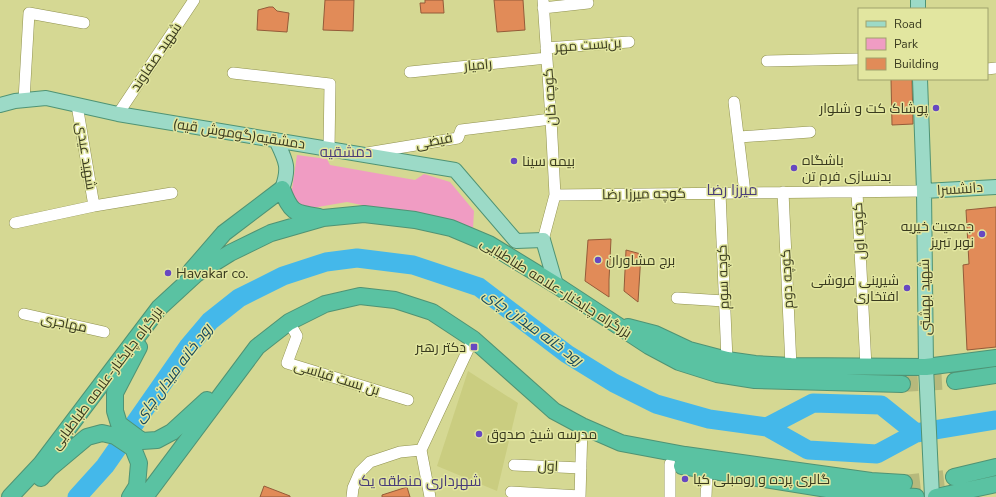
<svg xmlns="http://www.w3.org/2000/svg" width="996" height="497" font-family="'Nunito Sans',Cairo,sans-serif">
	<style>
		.built { fill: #cacd80 }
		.green { fill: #f09cc3 }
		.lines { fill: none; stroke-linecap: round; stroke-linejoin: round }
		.river { stroke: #44b8ea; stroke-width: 19 }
		.building { fill: #e18b58; stroke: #945b39 }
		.highway-tunnel { stroke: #b6b97c; stroke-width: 16; stroke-dasharray: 16 8; stroke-linecap: butt }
		.minor-casing { stroke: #90924f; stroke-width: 12 }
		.major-casing { stroke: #4f9374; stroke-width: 16 }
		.highway-casing { stroke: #4f9374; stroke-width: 18 }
		.minor { stroke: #fff; stroke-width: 11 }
		.major { stroke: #9cdac7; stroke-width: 14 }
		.highway { stroke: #5ac2a2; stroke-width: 16 }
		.poi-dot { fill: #6748c1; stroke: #e2e6a0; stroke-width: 1.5 }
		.labels { text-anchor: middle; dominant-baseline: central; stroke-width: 3; stroke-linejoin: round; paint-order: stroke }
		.street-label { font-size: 14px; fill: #3a3b1f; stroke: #e2e6a0 }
		.poi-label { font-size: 14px; fill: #3a3b1f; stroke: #e2e6a0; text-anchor: start }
		.neighbourhood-label { font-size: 15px; fill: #483c79; stroke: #e2e6a0 }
		.water-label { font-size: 15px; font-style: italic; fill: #17475b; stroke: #e2e6a0 }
	</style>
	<rect width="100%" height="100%" fill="#d5d893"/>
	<path class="built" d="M468,371L518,403L497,491L437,466Z"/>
	<path class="green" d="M297,155L327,159L330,165L415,180L424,174L450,182L474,211L473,228L347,202L306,209L291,196Z"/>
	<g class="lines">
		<path class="river" d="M767,427L808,450L877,454L916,433
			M77,497L105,466L188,347L210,321L239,298L283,276L326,262L357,258L413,265L479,287L567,354L614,383L656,404L709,419L767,427L813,403L881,405L916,433L996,420"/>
	</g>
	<path class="building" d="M325,0H354L353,31L323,30Z
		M425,0H443L444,13H421L420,3H425Z
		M494,0H523L525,30L497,32Z
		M269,7H273L277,11L289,13L287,32L257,30L258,10Z
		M891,79H912L913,124L892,125Z
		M996,207V347L967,350L963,265L969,264L966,210Z
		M611,239L609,280V297L585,281L588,240Z
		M626,250L641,254L638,302L624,291Z
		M264,486L290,496V497H260Z
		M407,487L410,497H382V495Z"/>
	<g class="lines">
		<path class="highway-tunnel" d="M902,384L955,381
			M904,483L954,477"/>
		<g class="minor-casing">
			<path id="minor" d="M543,0L551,119L555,195L543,240
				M543,8L588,3
				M546,48L629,42
				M767,61L859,59
				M987,69L996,68
				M410,72L547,58
				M233,73L330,84L329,149
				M24,100L29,13L84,23
				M734,102L745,193
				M77,105L94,206
				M118,114L194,0
				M739,137L810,132
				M367,153L458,138L461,130L551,119
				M783,192L791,366
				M857,192L866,367
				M720,193L727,360
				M555,195L924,191
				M15,223L94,206L172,193
				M677,298L724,301
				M24,314L104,332
				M289,322L297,336L287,363L408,400
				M421,450L430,497
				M670,464V497
				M514,465L581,468
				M511,492L580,496
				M352,497L353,488L360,472L370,462L400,452L421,450L473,339
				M580,497L582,426
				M706,497L707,470"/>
		</g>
		<g class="major-casing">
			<path id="major" d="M918,0V9
				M920,79L924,191L926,367L932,497
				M0,105L15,101L46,98L118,114L455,170L516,241L543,240L556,285
				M276,140C286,161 290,167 282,189
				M924,191L996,187"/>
		</g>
		<g class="highway-casing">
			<path id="highway" d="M191,271L224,233L282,189C291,213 294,213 319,217
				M628,327L655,334L689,350L727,360L755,364L791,366L926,367L996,358
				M139,347L115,393V411L119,424L142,441L157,440L172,432L207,400
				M955,381L996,375
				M682,466L852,493L916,497
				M954,477L996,467
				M41,478L50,468L87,437L102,433L115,436L133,448L139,463L137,486L130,497
				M10,497L41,464L159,308L196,274L230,253L271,233L323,218L364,214L415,220L451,228L489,244L556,285L649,346L679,362L717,374L755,380L902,384
				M145,497L257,347L289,322L325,304L360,296L395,300L432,312L473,339L554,411L582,426L621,443L685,455L871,481L904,483
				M936,497L996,484"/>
		</g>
		<use href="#minor" class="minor"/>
		<use href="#major" class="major"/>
		<use href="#highway" class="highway"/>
	</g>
	<g class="poi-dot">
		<circle cx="936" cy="108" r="4"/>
		<circle cx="514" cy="161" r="4"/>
		<circle cx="794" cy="168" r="4"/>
		<circle cx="982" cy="234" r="4"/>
		<circle cx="598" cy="260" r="4"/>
		<circle cx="168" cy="273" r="4"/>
		<circle cx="907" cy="288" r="4"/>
		<rect x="470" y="343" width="8" height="8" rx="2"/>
		<circle cx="479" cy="434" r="4"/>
		<circle cx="685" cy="479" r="4"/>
	</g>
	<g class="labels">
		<g class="street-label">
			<text transform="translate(588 45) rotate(-4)">بن‌بست مهر</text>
			<text transform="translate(156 57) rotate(-56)">شهید صفاوند</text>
			<text transform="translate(478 65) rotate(-5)">رامیار</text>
			<text transform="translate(550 97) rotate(-94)">کوچه خان</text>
			<text transform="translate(239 134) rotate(9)">دمشقیه(گوموش قیه)</text>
			<text transform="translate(434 141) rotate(-11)">فیضی</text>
			<text transform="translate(86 156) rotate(81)">شهید عیدی</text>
			<text transform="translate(960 189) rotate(-4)">دانشسرا</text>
			<text transform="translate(644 194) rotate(-1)">کوچه میرزا رضا</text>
			<text transform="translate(859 231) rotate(-93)">کوچه اول</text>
			<text transform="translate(723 277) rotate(-92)">کوچه سوم</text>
			<text transform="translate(787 279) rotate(-93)">کوچه دوم</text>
			<text transform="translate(556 288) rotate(32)">بزرگراه چایکنار-علامه طباطبایی</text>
			<text transform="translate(925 297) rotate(-91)">شهید بهشتى</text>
			<text transform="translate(64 323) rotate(12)">مهاجری</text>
			<text transform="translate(107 378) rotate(-53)">بزرگراه چایکنار-علامه طباطبایی</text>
			<text transform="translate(337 378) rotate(17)">بن بست قیاسی</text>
			<text transform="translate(548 466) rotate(3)">اول</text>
		</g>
		<g class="poi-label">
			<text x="928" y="108" text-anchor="end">پوشاک کت و شلوار</text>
			<text x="802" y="160">باشگاه<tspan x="802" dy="16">بدنسازی فرم تن</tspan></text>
			<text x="522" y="161">بیمه سینا</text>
			<text x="974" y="226" text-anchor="end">جمعیت خیریه<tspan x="974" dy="16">نوبر تبریز</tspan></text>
			<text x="606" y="260">برج مشاوران</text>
			<text x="176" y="273">Havakar co.</text>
			<text x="899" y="280" text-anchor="end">شیرینی فروشی<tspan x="899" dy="16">افتخاری</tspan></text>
			<text x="466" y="347" text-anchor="end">دکتر رهبر</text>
			<text x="487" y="434">مدرسه شیخ صدوق</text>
			<text x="693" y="479">گالری پرده و رومبلی کیا</text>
		</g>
		<g class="neighbourhood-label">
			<text x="346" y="152">دمشقیه</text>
			<text x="732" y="190">میرزا رضا</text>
			<text x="420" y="481">شهرداری منطقه یک</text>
		</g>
		<g class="water-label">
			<text transform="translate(533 327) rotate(36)">رود خانه میدان چای</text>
			<text transform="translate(173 373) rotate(-53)">رود خانه میدان چای</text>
		</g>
	</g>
	<rect x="858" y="8" width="130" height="72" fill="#e2e6a0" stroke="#9fa26c"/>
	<rect x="866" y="21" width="20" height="6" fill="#9cdac7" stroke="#9fa26c"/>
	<text x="894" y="28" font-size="12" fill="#3a3b1f">Road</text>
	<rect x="866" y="38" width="20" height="12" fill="#f09cc3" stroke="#9fa26c"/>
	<text x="894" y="48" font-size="12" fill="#3a3b1f">Park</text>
	<rect x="866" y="58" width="20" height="12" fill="#e18b58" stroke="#9fa26c"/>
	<text x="894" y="68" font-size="12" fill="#3a3b1f">Building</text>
</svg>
